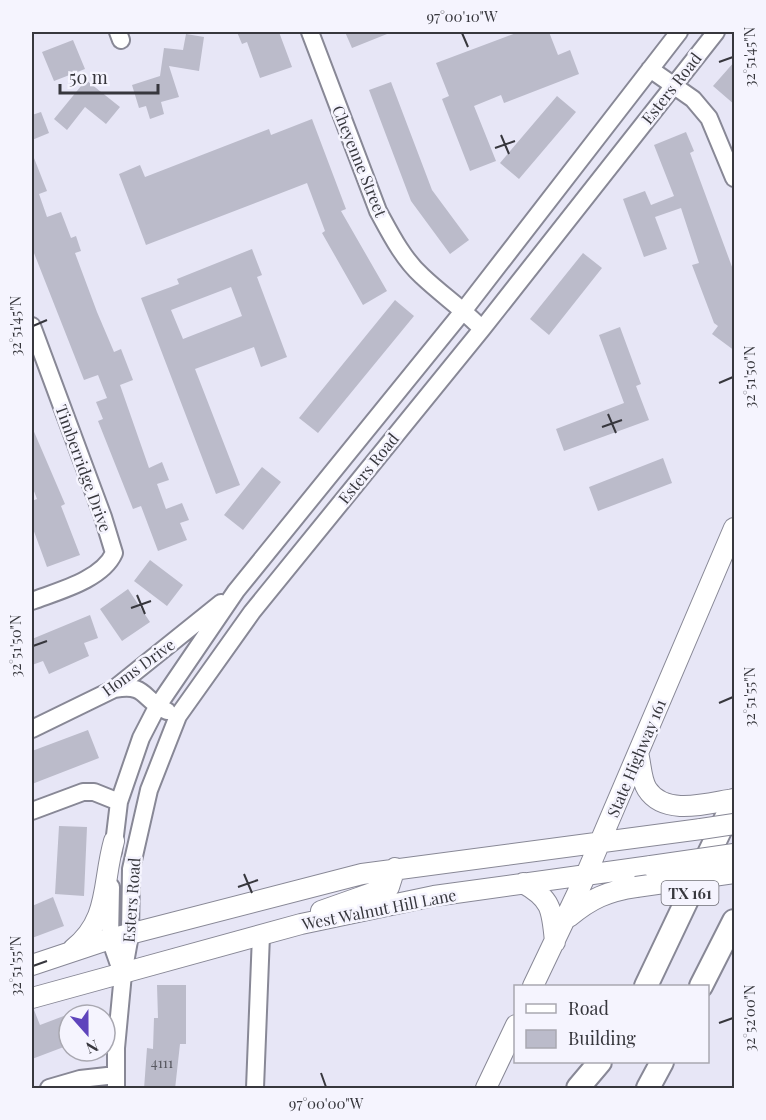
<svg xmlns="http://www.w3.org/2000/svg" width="766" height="1120" font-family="'Playfair Display',serif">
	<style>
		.building { fill: #bbbbca; fill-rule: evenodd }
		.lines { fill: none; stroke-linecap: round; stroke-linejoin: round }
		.minor-casing { stroke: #888896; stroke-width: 20 }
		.major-casing { stroke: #888896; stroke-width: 22 }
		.highway-casing { stroke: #888896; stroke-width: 26 }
		.minor { stroke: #fff; stroke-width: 16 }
		.major { stroke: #fff; stroke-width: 20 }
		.highway { stroke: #fff; stroke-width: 22 }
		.major-bridge-casing { stroke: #888896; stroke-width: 22; stroke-linecap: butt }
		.major-bridge { stroke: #fff; stroke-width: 20 }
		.ticks { fill: none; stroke: #37373d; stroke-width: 2 }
		.labels { text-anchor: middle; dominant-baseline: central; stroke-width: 5; stroke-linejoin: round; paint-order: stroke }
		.number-label { font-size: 14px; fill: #585860 }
		.shield { fill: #f5f4fe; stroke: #707077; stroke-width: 1.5 }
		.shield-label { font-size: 15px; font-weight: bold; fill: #37373d }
		.street-label { font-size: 16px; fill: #37373d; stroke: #f5f4fe }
		.neatline { fill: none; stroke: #37373d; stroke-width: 2 }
		.ticks-label { font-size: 15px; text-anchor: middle; fill: #37373d }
	</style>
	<rect width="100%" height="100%" fill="#e7e6f6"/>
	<path class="building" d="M237,32H279L292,67L260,78L247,42L242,44Z
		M345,32H392L352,48Z
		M519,32H549L558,55L570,50L579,74L504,103L501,95L474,106L496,161L470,171L442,99L449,96L436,63Z
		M186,34L204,37L199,71L169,66L179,97L161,102L164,114L150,119L146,106L139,108L132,85L160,76L164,48L183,50Z
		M73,40L85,69L54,81L42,52Z
		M735,61V105L713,86Z
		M86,80L120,107L106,124L85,107L67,130L54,119Z
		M391,82L432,190L469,240L450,254L411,201L369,90Z
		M557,96L576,112L519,179L500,163Z
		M41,112L49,133L32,140V115Z
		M312,119L346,209L341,211L387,291L363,305L322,233L325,231L307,183L146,245L119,174L140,165L145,177L269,129L271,135Z
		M686,132L694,151L690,153L735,275V351L712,334L718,326L714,323L692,265L699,263L681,208L655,217L667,249L644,257L623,199L645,191L651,205L674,196L654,145Z
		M32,153L47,191L39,194L47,217L61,212L71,238L76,236L81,251L75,253L97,312L114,352L121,349L133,380L120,385L149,468L162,462L169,480L157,484L166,509L182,503L189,520L180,523L187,540L158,551L141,506L133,509L98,421L103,419L96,402L107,398L98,375L84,380L32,248Z
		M252,249L262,275L257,277L287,357L261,367L254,347L195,369L240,485L216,494L141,298L179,284L177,279ZM231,287L242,316L183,339L171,310Z
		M583,253L602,268L549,335L530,319Z
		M395,300L414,316L318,433L299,418Z
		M620,327L641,384L636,386L649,420L564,451L556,429L624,403L599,335Z
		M32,427L65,504L61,506L80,555L47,567L32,526V501L37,499L32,486Z
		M663,458L672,483L598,511L589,487Z
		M262,467L281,482L243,530L224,515Z
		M150,560L183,585L167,606L134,581Z
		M128,589L150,622L122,641L100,609Z
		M90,615L98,638L84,643L89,656L49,674L43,661L32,665V639Z
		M88,730L99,758L32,784V751Z
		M59,826L87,827L84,896L55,894Z
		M53,897L64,926L32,938V906Z
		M157,985H186V1044H180L175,1089H144L147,1048L153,1049L154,1018H158Z
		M32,1010H34L40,1025L69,1014V1045L32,1059Z"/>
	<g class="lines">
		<g class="minor-casing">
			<path id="minor" d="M118,32L121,40
				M310,32L378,211C390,233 403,259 422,276C442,295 463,309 482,329
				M650,69L693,99L709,118L734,178
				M32,326L103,517L114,553C102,580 58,591 32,601
				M115,689C147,683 142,700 167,711
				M32,729L114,689L221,603
				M32,811L83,792H94L119,802
				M113,852L119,802L141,738L157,707L236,591L464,310L679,32
				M111,887L110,939L122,973
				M49,1088L80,1079L116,1075
				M116,1088V1048L123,974L130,935L131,869L149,790L178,716L252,612L482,329L716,32
				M255,1088L261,935"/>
		</g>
		<g class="major-casing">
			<path id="major" d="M638,753C641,764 641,780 647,789C665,817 708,803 734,799
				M523,883C552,899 552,910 555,942
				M321,911L389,887L395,868
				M569,917C590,899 608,891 636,887
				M73,949C110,920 102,883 114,841
				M32,965L110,939L362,874L701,829
				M533,986L585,877L734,528
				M32,998L301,924L434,896L651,866
				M486,1088L516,1025"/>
		</g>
		<g class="highway-casing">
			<path id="highway" d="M646,986L734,801
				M701,986L734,921
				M578,1088L600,1062
				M648,1088L662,1062"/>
		</g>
		<use href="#minor" class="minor"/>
		<use href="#major" class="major"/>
		<use href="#highway" class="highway"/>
		<g class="major-bridge-casing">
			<path id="major-bridge" d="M701,829L734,824
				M651,866L734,854
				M636,887L734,873"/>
		</g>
		<use href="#major-bridge" class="major-bridge"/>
	</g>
	<path class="ticks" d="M462,33L468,47M719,62L733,57M501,135L509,154M495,148L515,141M33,326L47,320M719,383L733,377M608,414L616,433M602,427L622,420M137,595L145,614M131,608L151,601M33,646L47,641M719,703L733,697M244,874L252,893M238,887L258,880M33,966L47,961M719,1023L733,1018M321,1073L326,1087"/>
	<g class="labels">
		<g class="number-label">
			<text x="162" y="1062">4111</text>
		</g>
		<rect class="shield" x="661.5" y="881" width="57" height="24" rx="4.5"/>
		<g class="shield-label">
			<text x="690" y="893">TX 161</text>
		</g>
		<g class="street-label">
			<text transform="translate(671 88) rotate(-52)">Esters Road</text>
			<text transform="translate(360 161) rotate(68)">Cheyenne Street</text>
			<text transform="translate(84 468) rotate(70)">Timberridge Drive</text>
			<text transform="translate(368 468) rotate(-51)">Esters Road</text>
			<text transform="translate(138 667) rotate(-36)">Homs Drive</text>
			<text transform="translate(636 758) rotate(-67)">State Highway 161</text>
			<text transform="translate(131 900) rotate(-86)">Esters Road</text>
			<text transform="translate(379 909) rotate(-11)">West Walnut Hill Lane</text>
		</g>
	</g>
	<rect width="766" height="1120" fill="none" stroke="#f5f4fe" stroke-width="66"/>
	<rect x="514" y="985" width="195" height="78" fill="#f5f4fe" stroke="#a9a8b1" stroke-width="1.5"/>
	<rect x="526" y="1004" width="30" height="9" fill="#ffffff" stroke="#a9a8b1" stroke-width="1.5"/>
	<text x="568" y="1015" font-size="18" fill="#37373d">Road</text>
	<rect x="526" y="1030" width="30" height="18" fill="#bbbbca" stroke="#a9a8b1" stroke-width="1.5"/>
	<text x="568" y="1045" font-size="18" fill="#37373d">Building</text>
	<g transform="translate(87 1033) rotate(159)"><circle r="28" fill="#f5f4fe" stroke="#a9a8b1" stroke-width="1.5"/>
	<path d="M0-4.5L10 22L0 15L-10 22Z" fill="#5e44bc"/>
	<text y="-9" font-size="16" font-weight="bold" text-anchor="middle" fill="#37373d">N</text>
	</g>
	<path d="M60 84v9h98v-9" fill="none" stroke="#37373d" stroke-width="3"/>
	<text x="69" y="84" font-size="18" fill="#37373d" stroke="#f5f4fe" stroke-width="4.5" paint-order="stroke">50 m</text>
	<rect x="33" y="33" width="700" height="1054" class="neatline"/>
	<g class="ticks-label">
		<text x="462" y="22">97°00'10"W</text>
		<text transform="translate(750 57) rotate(-90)" y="5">32°51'45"N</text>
		<text transform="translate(16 326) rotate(-90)" y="5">32°51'45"N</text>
		<text transform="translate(750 377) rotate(-90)" y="5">32°51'50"N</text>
		<text transform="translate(16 646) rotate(-90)" y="5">32°51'50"N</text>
		<text transform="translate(750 697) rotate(-90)" y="5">32°51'55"N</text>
		<text transform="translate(16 966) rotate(-90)" y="5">32°51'55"N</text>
		<text transform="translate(750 1018) rotate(-90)" y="5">32°52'00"N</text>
		<text x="326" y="1109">97°00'00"W</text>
	</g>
</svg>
